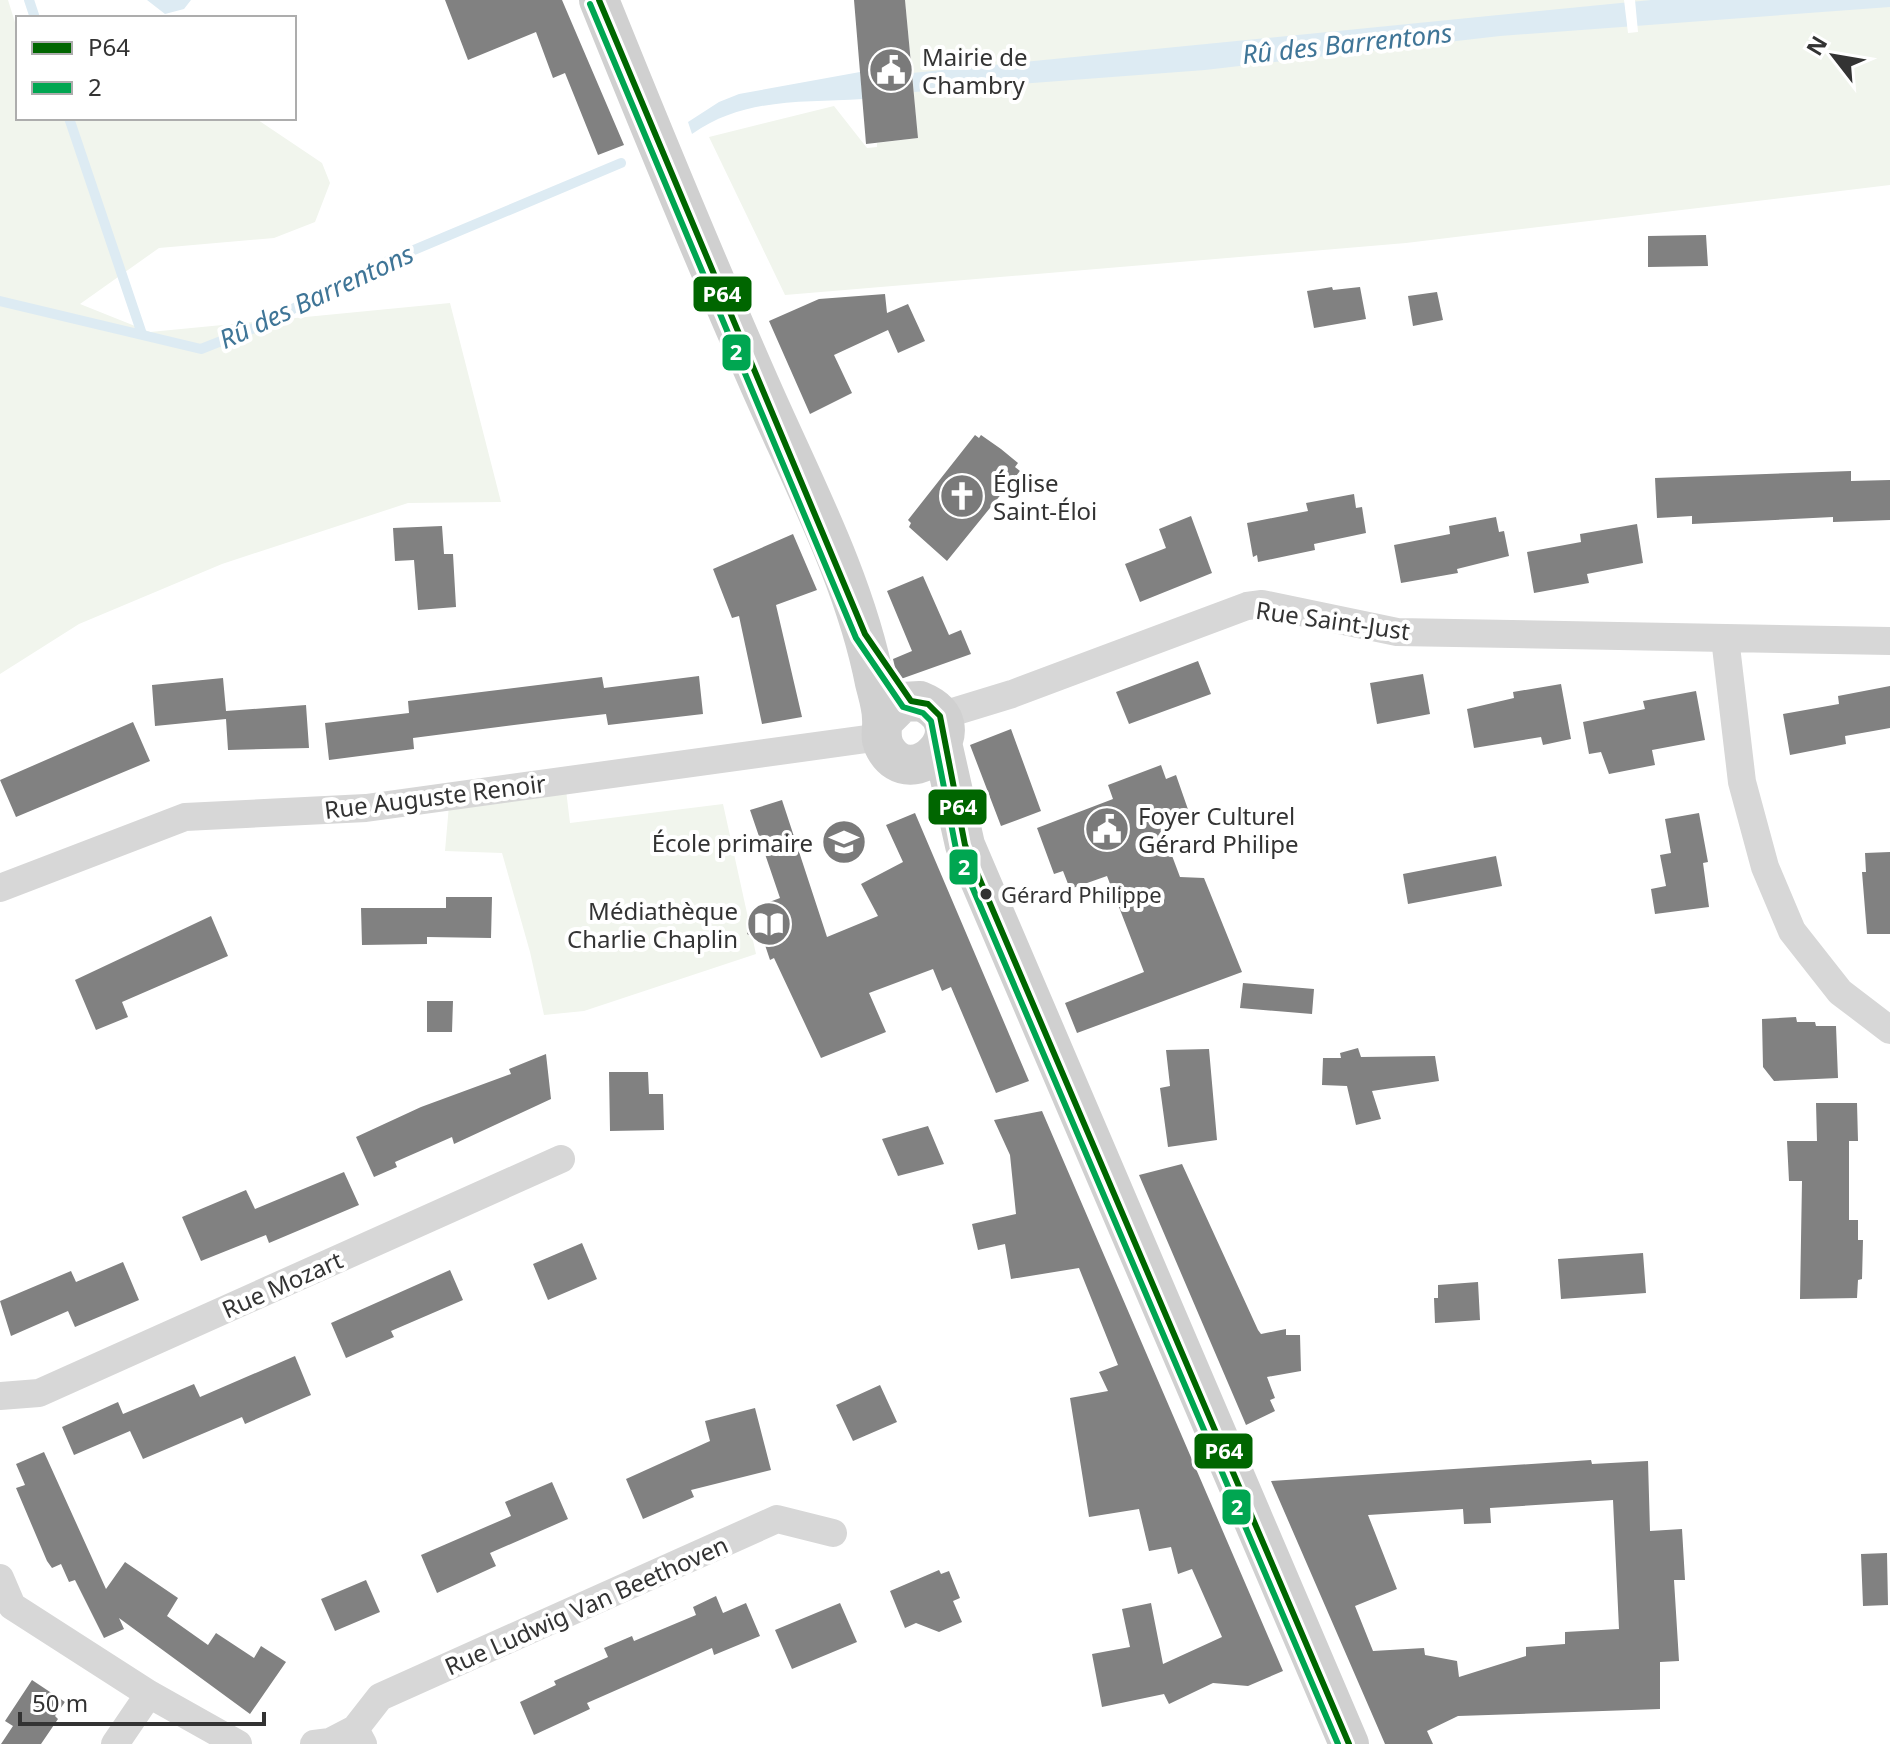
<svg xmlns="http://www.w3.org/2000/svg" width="1890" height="1744" font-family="'Noto Sans',sans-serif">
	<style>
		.green { fill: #f1f5ed }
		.water { fill: #ddebf3 }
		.pier { fill: #fff }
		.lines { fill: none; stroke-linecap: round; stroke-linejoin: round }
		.stream { stroke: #ddebf3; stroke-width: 10 }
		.building { fill: #818181; fill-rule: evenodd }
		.street { stroke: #d7d7d7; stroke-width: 28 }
		.secondary { stroke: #d0d0d0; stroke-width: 40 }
		.bus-1-casing { stroke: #fff; stroke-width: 12 }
		.bus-2-casing { stroke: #fff; stroke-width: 12 }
		.bus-1 { stroke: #060; stroke-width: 6 }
		.bus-2 { stroke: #00a651; stroke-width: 6 }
		.bus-dot { fill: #333; stroke: #fff; stroke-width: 3 }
		.labels { text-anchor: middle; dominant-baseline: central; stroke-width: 8; stroke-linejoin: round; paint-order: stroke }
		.bus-label { font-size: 22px; fill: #333; stroke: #fff; text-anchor: start }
		.poi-label { font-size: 24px; fill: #333; stroke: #fff; text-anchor: start }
		.street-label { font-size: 24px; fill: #333; stroke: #fff }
		.water-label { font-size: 26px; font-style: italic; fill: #3f7597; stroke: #fff }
		.line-badge { stroke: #fff; stroke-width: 3 }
		.badge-label { font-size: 22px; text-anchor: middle; font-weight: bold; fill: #fff }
	</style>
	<rect width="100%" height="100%" fill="#fff"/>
	<path class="green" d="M0,0H8L18,32V118H255L322,163L330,183L315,222L274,238L159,248L80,304L150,332L450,303L501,502L408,503L222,564L79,624L0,674Z
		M905,0H1890V185L1406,243L785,295L709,137L834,106L867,148L877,147V143L918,138Z
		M566,790L570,823L723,804L756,954L584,1011L544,1015L530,952L502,853L445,851L449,805Z"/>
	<path class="water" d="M147,0H191L184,9L165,14Z
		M1651,0H1890V7L1500,36L1205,70L914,92L912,73Z
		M860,72L863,99C801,103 745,97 692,134L688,122L719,102L739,94Z"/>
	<path class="pier" d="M1624,0H1635L1638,32L1628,33Z"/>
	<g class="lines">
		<path class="stream" d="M29,0L35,18
			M69,118L142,334
			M0,301L201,349L262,325L371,268L621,163"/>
	</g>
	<path class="building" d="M445,0H562L624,145L598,155L565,73L553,78L536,32L468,60Z
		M854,0H905L918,138L866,144Z
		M1706,235L1708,266L1648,267V236Z
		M1332,287L1333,290L1360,287L1366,319L1314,328L1307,291Z
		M1437,292L1443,320L1413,326L1408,296Z
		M885,294L887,313L908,304L925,341L898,353L888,330L834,355L852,393L810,414L769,321L819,299Z
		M975,435L979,438L981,435L1001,449L1018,463L1015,467L1020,471L947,561L909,527L911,523L908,520Z
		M1851,471V481L1890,480V520L1833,522V517L1692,524V516L1657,518L1655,478Z
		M1354,494L1356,508L1362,507L1366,533L1314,544L1315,550L1258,562L1257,555L1253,557L1247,523L1308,511L1306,503Z
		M1191,516L1212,573L1140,602L1125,564L1166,548L1159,529Z
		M1496,517L1499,532L1504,531L1509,556L1457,569L1458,573L1401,583L1394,545L1450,534L1449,526Z
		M1637,524L1643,563L1587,574L1589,583L1534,593L1527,552L1581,542L1580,534Z
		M442,526L444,554H453L456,607L418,610L414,560L395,561L393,528Z
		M793,534L817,590L776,605L802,717L762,724L739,616L732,618L713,569Z
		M923,576L949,635L961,630L971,654L898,680L893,659L912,651L887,591Z
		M1198,661L1211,694L1129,724L1116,692Z
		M1423,674L1430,714L1377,724L1370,683Z
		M699,676L703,714L608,725L606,714L554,720L413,738L414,749L329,760L325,723L409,713L408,701L602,677L604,688Z
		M223,678L226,711L306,705L309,748L228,750L226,719L155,726L152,685Z
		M1561,684L1571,739L1543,745L1541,737L1474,748L1467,709L1514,698L1513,692Z
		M1890,686V728L1845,736L1846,744L1790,755L1783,714L1839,704L1838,696Z
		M1696,691L1705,740L1652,750L1655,765L1609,774L1601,752L1589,754L1583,722L1645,709L1643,701Z
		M133,722L150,761L16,817L0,780Z
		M1011,729L1041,811L1001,826L970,745Z
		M1161,765L1166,779L1176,775L1191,818L1162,829L1180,877L1204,878L1242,972L1077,1033L1065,1003L1144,972L1107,876L1070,889L1063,871L1054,874L1037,828L1113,799L1108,785Z
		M782,800L827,937L878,916L861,884L903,862L886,825L915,813L1029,1081L996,1093L951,987L942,991L933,969L869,993L886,1032L821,1058L774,958L770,960L764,942L747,934L756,915L753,908L780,898L750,810Z
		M1699,813L1708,862L1703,863L1709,907L1655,914L1651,889L1666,886L1660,855L1671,853L1665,819Z
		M1890,852V934H1867L1862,872H1866L1865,853Z
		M1496,856L1502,886L1408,904L1403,874Z
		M446,897H492L491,938L427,937V944L362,945L361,908H446Z
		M211,916L228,956L122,1002L128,1017L96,1030L75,980Z
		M1243,983L1314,989L1312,1014L1240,1008Z
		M427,1001H453L452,1032H427Z
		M1796,1017L1797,1022H1815L1816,1026H1836L1838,1078L1774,1081L1763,1067L1762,1019Z
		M1358,1048L1361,1057L1435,1056L1439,1081L1372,1091L1381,1119L1356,1125L1347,1086L1322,1085L1323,1058H1341L1340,1053Z
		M1209,1049L1217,1140L1168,1147L1160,1088L1170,1086L1166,1050Z
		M546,1054L551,1099L454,1144L452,1137L395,1162L397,1167L374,1177L356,1137L421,1107L511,1074L509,1069Z
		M609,1072H648L649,1094H663L664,1130L610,1131Z
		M1816,1103H1857L1858,1141H1849V1220H1858V1240H1863L1862,1279L1858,1280L1857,1298L1800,1299L1802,1181H1789L1787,1141H1817Z
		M1042,1111L1283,1671L1248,1686L1213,1683L1169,1704L1164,1694L1102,1707L1092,1654L1130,1647L1122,1609L1151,1603L1163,1664L1222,1637L1192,1569L1178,1574L1171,1547L1149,1551L1139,1509L1089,1517L1070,1398L1108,1391L1099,1372L1118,1365L1079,1268L1011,1279L1005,1244L978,1250L972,1224L1016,1214L1010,1155L994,1120Z
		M928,1126L944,1164L898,1176L882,1139Z
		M1182,1164L1258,1330L1261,1334L1286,1329V1335H1300L1301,1371L1267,1377L1275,1398L1270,1400L1275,1411L1246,1425L1139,1175Z
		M344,1172L359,1205L269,1243L266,1235L201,1261L182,1217L246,1190L255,1209Z
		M582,1243L597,1279L548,1300L533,1264Z
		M1643,1253L1646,1293L1561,1299L1558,1259Z
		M123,1262L139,1300L75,1327L68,1311L11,1336L0,1301L71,1271L76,1282Z
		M450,1270L463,1300L391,1331L394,1337L346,1358L331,1323Z
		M1478,1282L1480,1320L1435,1323L1434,1298H1438V1285Z
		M295,1356L311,1395L245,1424L242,1417L143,1459L130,1431L74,1455L62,1427L118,1402L123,1414L194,1384L200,1397Z
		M880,1385L897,1422L853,1441L836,1405Z
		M755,1408L771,1470L691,1490L694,1497L643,1519L626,1479L710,1441L705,1421Z
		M44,1452L106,1589L125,1562L178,1598L167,1616L208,1645L216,1633L254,1658L261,1646L286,1662L250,1714L119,1618L124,1629L104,1638L75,1580L69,1582L61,1564L52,1568L47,1561L16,1488L25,1485L16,1464Z
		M1591,1460L1592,1464L1648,1461L1650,1531L1682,1529L1685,1580H1674L1679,1661L1660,1662V1709L1458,1716L1427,1731L1433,1744H1385L1271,1481ZM1613,1500L1619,1629L1565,1632V1644L1526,1647V1656L1459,1677L1457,1661L1425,1655L1424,1648L1373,1651L1355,1606L1397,1589L1368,1515L1463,1509L1464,1524L1491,1523L1490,1508Z
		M552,1482L568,1519L490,1553L496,1566L437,1593L421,1555L511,1516L505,1502Z
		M1887,1553L1888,1605L1863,1606L1861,1554Z
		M939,1570L941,1574L949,1571L960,1598L953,1601L962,1622L939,1632L916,1623L905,1628L890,1591Z
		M366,1580L380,1612L335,1631L321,1599Z
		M716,1596L723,1613L746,1603L760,1636L714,1655L712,1648L587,1703L590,1709L534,1735L520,1702L556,1685L554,1681L608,1657L604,1648L632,1636L634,1641L696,1615L693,1607Z
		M840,1603L857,1642L792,1669L775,1630Z
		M32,1680L65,1702L55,1716L58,1719L41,1744H1L13,1726L5,1721Z"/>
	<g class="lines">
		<path class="street" d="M1725,638L1742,782L1765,867L1792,931L1840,992L1890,1030
			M940,716L1012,694L1247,606L1262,604L1397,632L1890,641
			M0,888L185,817L366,808L881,737
			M0,1396L39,1393L561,1159
			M0,1578L12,1606L149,1694L238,1744
			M355,1729L380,1697L777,1519L833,1533
			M115,1744L149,1694
			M314,1744L330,1742L355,1729L363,1744"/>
		<path class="secondary" d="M599,0C651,129 704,258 760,385C802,481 855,580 875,683C878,695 882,707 882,719C883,729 879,737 885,748C912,797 982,726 920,701L902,702L883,721
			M942,743L965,845L1349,1744"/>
		<g class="bus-1-casing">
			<path id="bus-1" d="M599,0L865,634L911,701L928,704L940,716L965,845L1349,1744"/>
		</g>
		<g class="bus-2-casing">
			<path id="bus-2" d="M590,4L856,638L903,707L923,713L931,721L956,849L1338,1744"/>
		</g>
		<use href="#bus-1" class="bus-1"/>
		<use href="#bus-2" class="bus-2"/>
	</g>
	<defs>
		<g id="civic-disc" transform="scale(2.3)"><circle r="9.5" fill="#7a7a7a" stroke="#fff"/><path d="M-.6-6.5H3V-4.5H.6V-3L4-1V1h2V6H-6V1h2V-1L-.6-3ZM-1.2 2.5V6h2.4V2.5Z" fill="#fff"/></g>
		<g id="church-disc" transform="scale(2.3)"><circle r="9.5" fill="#7a7a7a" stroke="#fff"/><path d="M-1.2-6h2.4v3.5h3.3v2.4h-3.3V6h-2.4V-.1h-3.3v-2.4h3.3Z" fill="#fff"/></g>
		<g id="school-disc" transform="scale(2.3)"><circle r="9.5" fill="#7a7a7a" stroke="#fff"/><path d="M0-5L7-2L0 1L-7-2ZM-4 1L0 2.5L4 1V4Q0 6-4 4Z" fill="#fff"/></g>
		<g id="library-disc" transform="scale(2.3)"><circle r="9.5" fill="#7a7a7a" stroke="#fff"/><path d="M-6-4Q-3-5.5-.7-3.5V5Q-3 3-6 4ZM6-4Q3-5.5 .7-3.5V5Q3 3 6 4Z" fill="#fff"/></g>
	</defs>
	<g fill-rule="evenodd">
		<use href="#civic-disc" x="891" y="70"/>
		<use href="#church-disc" x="962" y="496"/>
		<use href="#civic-disc" x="1107" y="829"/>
		<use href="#school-disc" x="844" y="842"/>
		<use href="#library-disc" x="769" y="924"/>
	</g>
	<circle class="bus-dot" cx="986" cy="894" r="7"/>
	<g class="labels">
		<g class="bus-label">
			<text x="1001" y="894">Gérard Philippe</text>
		</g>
		<g class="poi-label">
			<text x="922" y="56">Mairie de<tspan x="922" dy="28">Chambry</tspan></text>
			<text x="993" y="482">Église<tspan x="993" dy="28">Saint-Éloi</tspan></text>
			<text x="1138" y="815">Foyer Culturel<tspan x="1138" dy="28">Gérard Philipe</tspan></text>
			<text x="813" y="842" text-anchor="end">École primaire</text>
			<text x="738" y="910" text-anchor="end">Médiathèque<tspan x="738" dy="28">Charlie Chaplin</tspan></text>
		</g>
		<g class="street-label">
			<text transform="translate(1333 620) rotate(8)">Rue Saint-Just</text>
			<text transform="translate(435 796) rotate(-7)">Rue Auguste Renoir</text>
			<text transform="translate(282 1284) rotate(-24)">Rue Mozart</text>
			<text transform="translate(586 1605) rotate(-24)">Rue Ludwig Van Beethoven</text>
		</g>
		<g class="water-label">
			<text transform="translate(1347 43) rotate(-6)">Rû des Barrentons</text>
			<text transform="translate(316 296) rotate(-25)">Rû des Barrentons</text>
		</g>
	</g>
	<g class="line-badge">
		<rect x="692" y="275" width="61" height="38" rx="8" fill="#060"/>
		<rect x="721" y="333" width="31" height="39" rx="8" fill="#00a651"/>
		<rect x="927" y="788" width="61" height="38" rx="8" fill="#060"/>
		<rect x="948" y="848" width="31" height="38" rx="8" fill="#00a651"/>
		<rect x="1193" y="1432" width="61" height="38" rx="8" fill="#060"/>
		<rect x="1221" y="1488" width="31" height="38" rx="8" fill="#00a651"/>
	</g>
	<g class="badge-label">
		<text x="722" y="302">P64</text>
		<text x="736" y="360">2</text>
		<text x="958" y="815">P64</text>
		<text x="964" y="875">2</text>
		<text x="1224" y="1459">P64</text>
		<text x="1237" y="1515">2</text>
	</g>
	<rect x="16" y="16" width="280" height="104" fill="#ffffff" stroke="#adadad" stroke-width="2"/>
	<rect x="32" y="42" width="40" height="12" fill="#006600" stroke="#adadad" stroke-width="2"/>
	<text x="88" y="56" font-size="24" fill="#333333">P64</text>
	<rect x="32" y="82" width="40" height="12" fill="#00a651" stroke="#adadad" stroke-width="2"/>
	<text x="88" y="96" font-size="24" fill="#333333">2</text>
	<g transform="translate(1834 56) rotate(301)" stroke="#ffffff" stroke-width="6" paint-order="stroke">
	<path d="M0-6L14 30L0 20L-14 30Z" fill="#333333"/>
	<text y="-12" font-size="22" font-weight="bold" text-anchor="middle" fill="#333333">N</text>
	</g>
	<path d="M20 1712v12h244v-12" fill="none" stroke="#333333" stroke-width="4"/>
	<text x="32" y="1712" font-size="24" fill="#333333" stroke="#ffffff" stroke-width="6" paint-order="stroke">50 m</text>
</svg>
